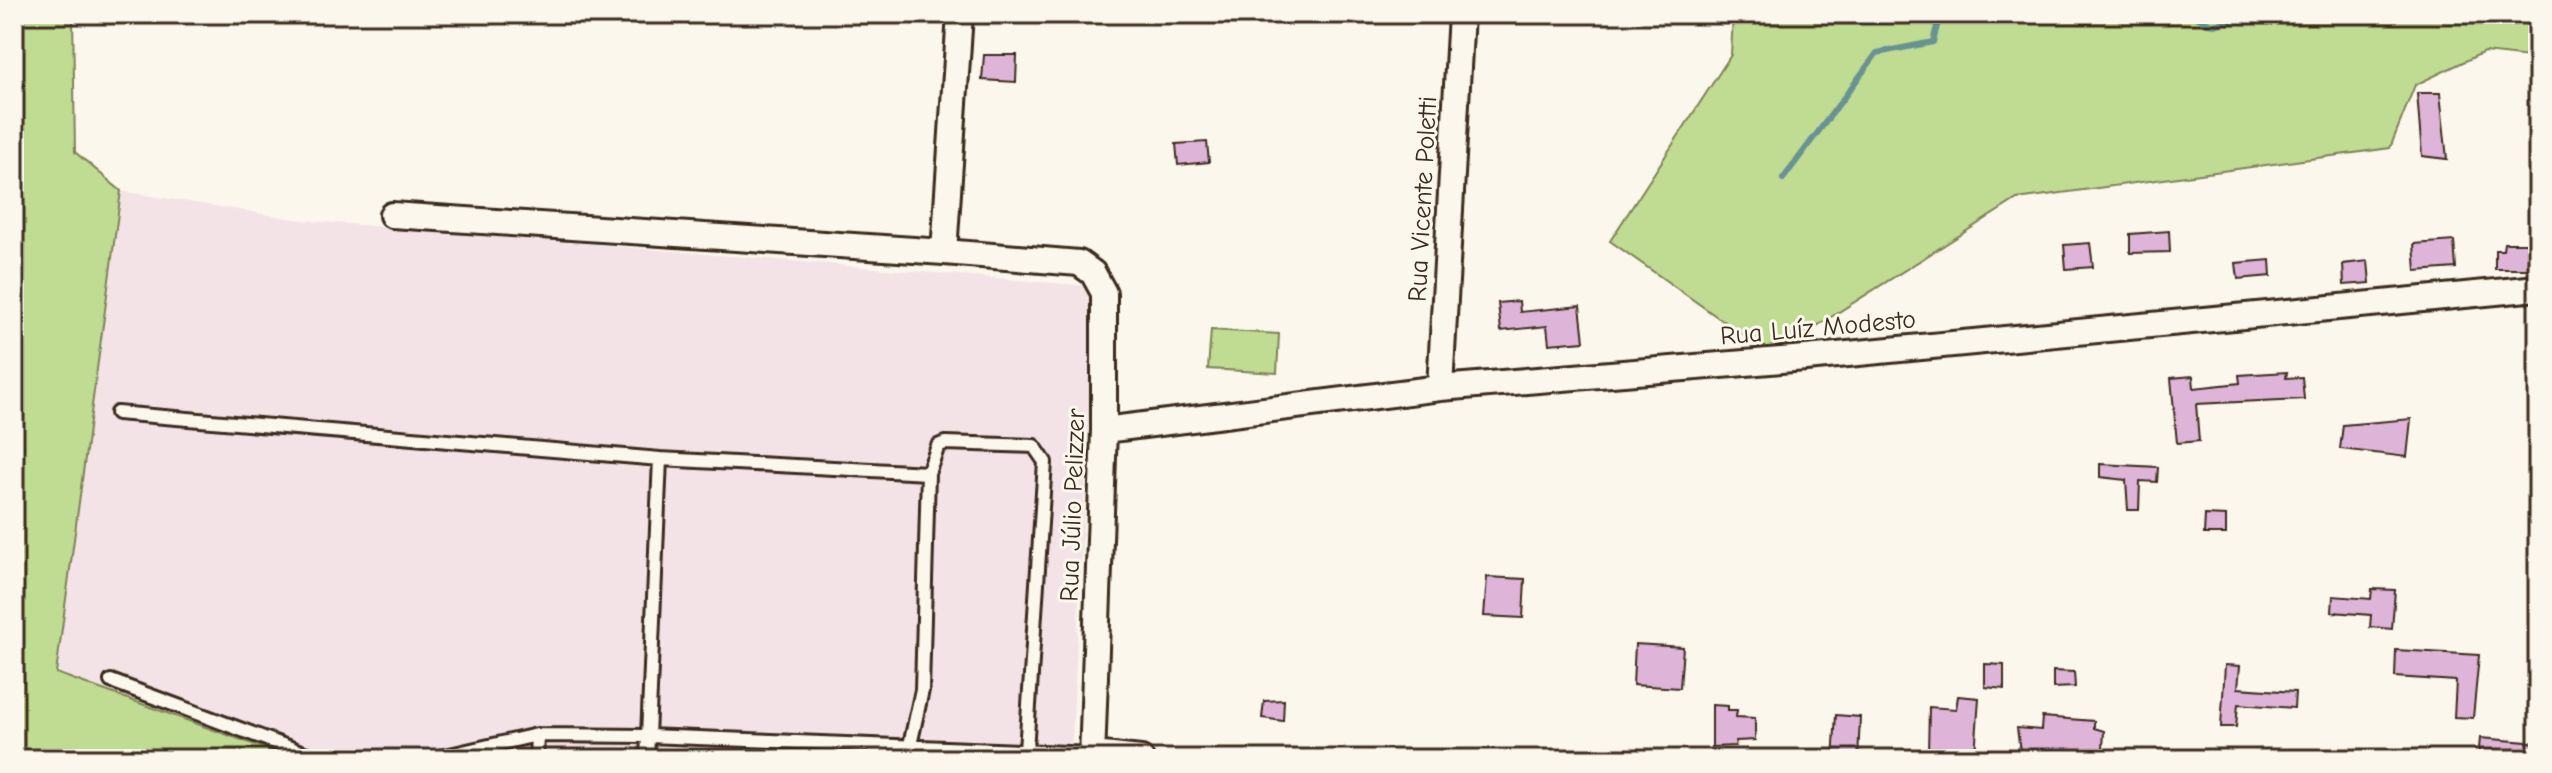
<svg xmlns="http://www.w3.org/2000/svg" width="2552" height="773" font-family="'Comic Neue',sans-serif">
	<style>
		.built { fill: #f3e3e6 }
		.green { fill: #c0db92; stroke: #7e8258; stroke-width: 2 }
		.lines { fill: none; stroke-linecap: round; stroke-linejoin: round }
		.stream { stroke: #699393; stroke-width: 6 }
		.building { fill: #dfb4d9; stroke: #3b2a1e; stroke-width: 2 }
		.service-casing { stroke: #3b2a1e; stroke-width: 18 }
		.minor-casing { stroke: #3b2a1e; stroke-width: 30 }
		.service { stroke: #fbf7ec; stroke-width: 12 }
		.minor { stroke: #fbf7ec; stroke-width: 24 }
		.labels { text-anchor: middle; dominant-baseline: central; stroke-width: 6; stroke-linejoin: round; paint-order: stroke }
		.street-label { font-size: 26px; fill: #3b2a1e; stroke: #fbf7ec }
	</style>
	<rect width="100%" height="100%" fill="#fbf7ec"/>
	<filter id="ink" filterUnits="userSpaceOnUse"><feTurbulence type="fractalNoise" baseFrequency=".0125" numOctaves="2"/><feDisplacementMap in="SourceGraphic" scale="16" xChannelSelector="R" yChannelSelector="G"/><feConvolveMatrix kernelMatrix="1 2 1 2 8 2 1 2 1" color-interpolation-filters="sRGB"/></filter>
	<g filter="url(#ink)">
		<path class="built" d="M121,191L301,220L1090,286L1095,294L1071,759H294L56,673Z"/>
		<path class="green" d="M14,14H73L75,152L121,191L56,673L294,759H14Z
			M1733,14H2538V58L2484,52L2415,85L2390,148L2017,199L1771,355L1610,241L1731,55Z
			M1211,330L1279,334L1277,373L1208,369Z"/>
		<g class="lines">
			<path class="stream" d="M2189,14L2214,25L2256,14
				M14,67L24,14
				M1783,179L1877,53L1933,42L1940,14"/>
		</g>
		<path class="building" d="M984,55H1017L1016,82L982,80Z
			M2417,93H2440L2447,159L2422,156Z
			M1207,142L1209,162L1178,165L1176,144Z
			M2169,231L2170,252L2130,253V234Z
			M2454,241L2456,268L2416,271L2414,244Z
			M2090,243L2093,267L2066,269L2064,245Z
			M2504,243H2538V269H2495V250H2503Z
			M2270,260L2271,276L2238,279L2236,263Z
			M2368,261L2370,283L2344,285L2343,264Z
			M1519,301L1520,312L1580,306L1584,341L1549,344L1547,326L1501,331L1498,303Z
			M2287,372L2286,378L2302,377L2304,399L2196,404L2199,441L2177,443L2171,378L2193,376L2194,388L2240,383L2239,375Z
			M2411,419L2407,457L2340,449L2343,425Z
			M2100,464L2158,467L2157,482L2140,481L2139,510H2128L2126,480L2100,477Z
			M2205,515L2226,516V534H2204Z
			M1487,577L1525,579L1523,618L1484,616Z
			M2372,589L2395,590L2392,629L2370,627L2371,615L2332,612L2333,596L2371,599Z
			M1635,644L1683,647L1680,688L1633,685Z
			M2396,650L2479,655L2473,718L2454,717L2456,681L2395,677Z
			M1985,664L2004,665V689L1985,687Z
			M2225,665L2240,666L2238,688L2295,692L2294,708L2238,704L2236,727H2221Z
			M2053,671L2074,672L2075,687L2053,688Z
			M1958,696L1979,698L1975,755L1928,753L1929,707L1956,709Z
			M1284,700L1283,721L1262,718L1264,701Z
			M1712,705L1728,706V710H1737L1736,717L1755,718V740L1736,741L1735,746L1712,747Z
			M1836,715L1860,717L1858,759H1833Z
			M2042,717L2094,721V728L2104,731L2103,749L2098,750L2097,759H2078V754L2045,750L2044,759H2021L2017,728L2041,730Z
			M2480,738L2538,743V753L2494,755V759H2478Z"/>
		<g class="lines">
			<g class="service-casing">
				<path id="service" d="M117,413L660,459L928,473
					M111,681L320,759
					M432,759L537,735L648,736L1093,754
					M536,759L537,735
					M647,759L660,459
					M907,759L922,690L928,473L938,446L945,443L1034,446L1045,462L1026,751"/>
			</g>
			<g class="minor-casing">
				<path id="minor" d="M392,215L944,252L1079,263L1093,273L1104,293V430L1092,759
					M944,252L960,14
					M1440,388L1461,14
					M1104,430L1440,388L1806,358L2538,288
					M1093,754L1141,759"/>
			</g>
			<use href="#service" class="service"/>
			<use href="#minor" class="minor"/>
		</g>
	</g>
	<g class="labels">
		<g class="street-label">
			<text transform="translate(1423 199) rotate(-87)">Rua Vicente Poletti</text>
			<text transform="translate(1818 328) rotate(-5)">Rua Luíz Modesto</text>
			<text transform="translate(1073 505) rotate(-88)">Rua Júlio Pelizzer</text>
		</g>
	</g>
	<rect width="2552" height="773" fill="none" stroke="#fbf7ec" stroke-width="48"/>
	<rect x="24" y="24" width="2504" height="725" fill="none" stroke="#3b2a1e" stroke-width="3" filter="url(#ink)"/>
</svg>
